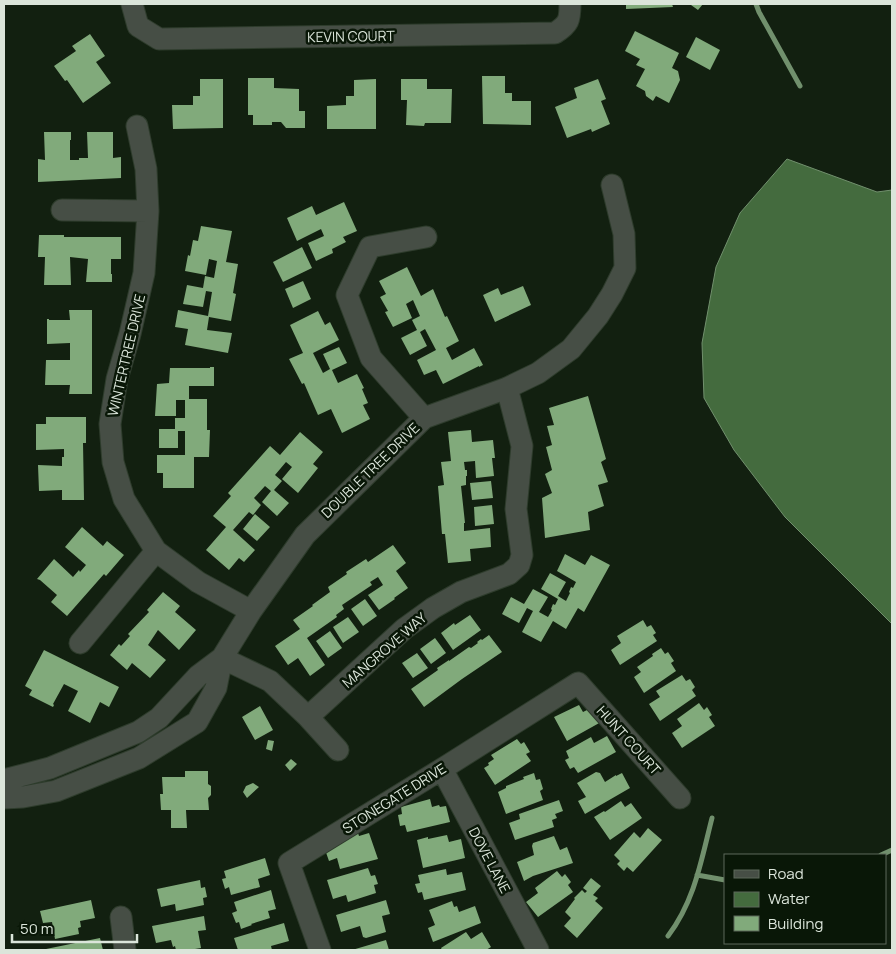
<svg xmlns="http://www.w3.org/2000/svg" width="896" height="954" font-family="Manrope,sans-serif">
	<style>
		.water { fill: #446b3e; stroke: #71906d }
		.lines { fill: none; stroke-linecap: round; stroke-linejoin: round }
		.stream { stroke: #71906d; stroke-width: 5 }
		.building { fill: #81aa7b }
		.minor-casing { stroke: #2e3c2c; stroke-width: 23 }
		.minor { stroke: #464e45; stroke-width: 21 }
		.labels { text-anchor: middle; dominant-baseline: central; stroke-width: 5; stroke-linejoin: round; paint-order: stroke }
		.street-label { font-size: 14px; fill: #dbe5da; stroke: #091707 }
	</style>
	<rect width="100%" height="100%" fill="#122010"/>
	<path class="water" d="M787,159L877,192L892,190V624L785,517L734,450L704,398L702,343L716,267L740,213Z"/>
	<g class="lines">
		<path class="stream" d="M756,4L759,12L800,86
			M881,855L892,850
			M697,875L725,880
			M668,936C695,900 701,861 712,818"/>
	</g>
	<path class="building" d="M626,4H672L673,7L626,9Z
		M692,4H703L698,10L691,5Z
		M635,31L679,53L672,68L678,71L680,80L669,103L656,96L653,101L646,96L645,91L636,86L645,69L636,65L640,59L625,51Z
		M90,34L105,56L96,62L111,83L83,103L67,80L65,81L54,66L76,51L72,46Z
		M696,37L720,50L710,70L686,57Z
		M482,76H505V93H512V101H531V125L483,124Z
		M248,78H274V88L299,89V111H305V128H286L281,122H272V125H253V115H248Z
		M200,79H223V128L173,129L172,105H193V96H200Z
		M376,79V129H327V106L346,105V96H354V80Z
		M401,79H427V89H452L451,123H425L424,126L406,125L407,100H401Z
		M598,79L606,99L601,101L610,124L592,132L591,129L567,138L555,107L577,98L574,88Z
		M44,132H71V140H70V160H79V158H88L87,132H113V158L121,157V178L38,182V159L45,160Z
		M344,202L357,231L343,237L346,242L332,249L333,253L316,261L308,243L324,236L321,229L297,241L287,218L312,206L316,215Z
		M201,226L232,231L226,262L238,264L233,293L236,294L231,321L209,317L207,330L232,333L228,353L185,345L188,329L175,327L178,310L208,316L212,292L206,291L203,307L183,304L187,285L203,288L205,276L214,278L217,261L209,259L206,275L185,271L188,255L190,256L193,240L198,241Z
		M39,235H64V237H121V259H111V274H112V282H86L88,259L70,257L71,285H44L45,257H38Z
		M302,247L312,268L283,282L273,262Z
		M407,267L421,296L433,289L445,317L447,316L459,341L446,348L452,360L474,348L483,365L479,367V366L443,384L436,370L424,375L417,360L436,350L425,329L420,332L427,346L410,355L401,338L417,330L412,320L420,316L413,300L406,304L412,318L393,327L385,312L388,311L380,297L386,294L379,281Z
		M303,281L311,299L293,308L285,289Z
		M523,286L531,305L495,322L483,295L498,288L501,295Z
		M69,310H92V394H69L70,385H45L46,360H70V343L47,344V319H49V320H70Z
		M318,311L325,325L330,322L339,340L313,353L323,373L330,369L323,354L339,347L347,363L332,370L338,383L357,374L364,388L362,389L368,403L363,405L370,419L342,433L331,409L318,415L304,383L302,384L289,359L303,353L290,325Z
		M210,367H214V386H189V399H207V430H210L209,457H194V488H163V473H157V455H185V431H178V448H159V429H175V418H185V400H176V416H155L157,384L169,383L170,368H210Z
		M588,396L606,459L601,462L608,482L598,485L604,506L588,512L590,530L545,538L542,498L552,493L545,474L552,470L546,447L552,445L547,426L554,425L549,408Z
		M46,417H86V443H83L84,500H62V490L39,491L38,465L62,466V457H64V449L36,450V424H46Z
		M471,430L472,442L493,440L495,458H492L494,476L476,478L475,461L464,462L465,470H467V476H466V485L461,486L465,523H464V531L490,528L491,547L470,549L471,561L448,563L445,534H442L438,486L444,485L441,462L451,461L448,432Z
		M300,432L323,452L313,464L318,468L298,493L282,479L292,467L286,462L275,475L282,481L274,490L289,503L277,516L262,502L271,491L265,486L254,498L261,505L253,515L249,512L233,530L255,550L244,562L239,558L229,570L206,550L226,527L213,516L231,496L228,493L270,446L280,455Z
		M491,481L493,498L472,500L470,483Z
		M492,505L494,524L475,526L474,507Z
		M255,514L270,527L257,541L243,529Z
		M82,527L103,546L107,541L124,555L106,576L104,574L67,616L51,602L57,595L40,580L37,579L54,559L73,577L79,570L80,572L86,565L65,547Z
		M393,545L406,563L396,571L408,588L394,598L395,599L379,610L368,595L383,585L378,577L370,582L372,585L342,605L344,609L336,615L337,617L307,638L325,665L310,676L298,658L288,665L275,646L300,629L293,620L313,606L312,605L330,592L328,587L347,574L346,572L366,559L368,562Z
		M565,554L585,565L591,555L610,565L584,612L578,608L566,629L553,621L541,642L522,632L533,611L527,608L519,623L502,614L511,597L524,604L533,589L548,597L539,612L548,617L552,610L551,609L553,604L555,605L558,599L541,589L550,573L566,582L558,596L566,601L570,593L569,592L571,587L573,588L576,582L557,571Z
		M163,592L180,606L175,612L196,630L179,650L158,630L148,645L166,660L150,678L132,663L127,670L110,655L119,644L121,646L130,636L128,634L149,612L147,610Z
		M365,599L377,616L363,626L351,609Z
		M470,615L481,630L453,650L441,633L454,623L455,625Z
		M348,617L359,632L343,643L333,627Z
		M643,620L647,627L651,625L656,633L653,635L657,641L620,665L611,650L621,643L617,636Z
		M330,631L342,648L328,658L316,641Z
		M489,635L502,652L462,679L424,707L411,689L438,670L437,668L449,660V661L469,647L471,648L478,643L477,642L481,639L482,640Z
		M435,638L446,653L431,664L420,649Z
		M661,648L665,654L668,652L674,661L671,663L676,671L644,693L634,677L641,672L637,667L653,656L652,654Z
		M44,650L119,687L109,707L100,702L90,723L68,711L78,691L64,684L53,704L54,705L53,707L29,695L32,690L25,686Z
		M417,653L428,668L413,678L402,663Z
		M682,675L686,681L690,679L695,687L692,690L696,696L660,721L649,704L660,697L656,691Z
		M699,703L704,710L707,707L712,715L709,717L715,726L682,748L672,733L682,726L677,719Z
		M579,705L583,712L593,707L601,722L567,741L554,717Z
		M260,706L273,730L255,740L242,717Z
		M607,736L616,752L578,773L574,767L570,769L565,760L569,758L566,751L591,737L594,743Z
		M517,739L521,744L524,742L530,752L526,754L531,761L495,785L484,768L489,765L488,763L494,759L491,755Z
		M268,740L274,741L272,751L266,749Z
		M291,759L297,764L290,771L285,765Z
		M185,771H208V784L211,786V795L208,798L209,810H186L187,828H171V810H161L160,794H163L162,777H185Z
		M596,772L600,773L605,782L616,775V776L622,773L630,788L585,814L578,801L586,797L577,783Z
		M534,773L536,780L540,779L543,789L540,791L543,800L506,814L498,792L506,788V786L524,779L523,777Z
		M253,783L259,787L247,798L243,792L246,786Z
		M430,799L432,807L439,805L440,807L446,806L450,822L407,832L405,825L400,826L398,815L402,814L401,807Z
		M559,800L563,811L555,814L557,818L552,820L554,827L515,840L509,823L520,819L519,814Z
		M621,801L625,807L631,803L642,818L610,840L594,817L604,811L605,812Z
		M648,828L662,840L633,872L627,867L624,871L617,864L620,861L614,855L634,832L640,838Z
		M358,833L359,836L369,833L378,859L340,869L337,858L329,861L323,844Z
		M447,835L449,842L461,839L465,858L423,868L417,840L428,837V839Z
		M554,836L560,850L567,847L573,863L533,876L524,881L517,862L534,855L532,846L533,843Z
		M265,858L270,875L258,879L260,887L231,895L229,887L225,889L222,879L226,878L224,871Z
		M368,868L371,876L375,875L378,884L374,885L376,893L348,902L346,895L333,899L327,880Z
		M446,869L447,875L462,872L466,890L424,900L422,892L418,893L415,884L420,883L418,875Z
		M557,871L562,877L565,874L571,882L568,885L573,892L538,917L526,902L538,893L535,888Z
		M591,878L601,886L593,895L598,898L595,901L603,908L577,938L564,926L571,918L565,912L575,899L574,898L582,890L585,893L587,891L583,888Z
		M200,880L201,888L205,887L207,897L203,898L204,905L176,911L175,904L161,907L157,889Z
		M271,890L276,909L268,911L270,918L251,924L252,925L241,929L239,922L236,923L232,913L237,911L234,902Z
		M91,900L95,918L80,921L81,927L78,928L79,934L55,939L52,922L43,923L40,911Z
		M386,900L390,914L382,916L386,932L366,938L363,937L360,926L341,932L336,915Z
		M452,901L454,907L457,906L459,912L475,906L481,923L433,942L428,928L435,925L429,910Z
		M204,916L206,930L198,931L201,948L189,950H176L175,946L173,947L171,940L156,943L152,926Z
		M284,923L289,941L271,946L272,950L246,949L238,950L234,938Z
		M466,932L471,939L482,932L491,947L486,950H442L441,948Z
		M100,938L103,950H46V949Z
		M386,940L389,950H352Z"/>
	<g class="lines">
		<g class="minor-casing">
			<path id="minor" d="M132,4L138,26L159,39L555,33C569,24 570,20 570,4
				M137,126L146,169L148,211L144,273L130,334L117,379L110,424L113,462L124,499L156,551L198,582L251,611
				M62,210L148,211
				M424,418L371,358L347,295L370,247L426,237
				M80,643L156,551
				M222,658L270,681L308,717L338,750
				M308,717L404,629L433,608L461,592L509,574L519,565L522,555L516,509L522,446L507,388
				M442,769L538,950
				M4,780L50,768L138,732L159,718L198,676L222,658
				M4,798L23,797L56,791L139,758L197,722L216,688L222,658L251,611L305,535L424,418L507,388L538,373L571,349L598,316L612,294L625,268L624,234L612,185
				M121,917L125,950
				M320,950L289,863L442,769L578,683L680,798"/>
		</g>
		<use href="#minor" class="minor"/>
	</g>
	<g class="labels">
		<g class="street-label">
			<text transform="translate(351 36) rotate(-1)">KEVIN COURT</text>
			<text transform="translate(126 355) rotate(-77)">WINTERTREE DRIVE</text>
			<text transform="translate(370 470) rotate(-44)">DOUBLE TREE DRIVE</text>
			<text transform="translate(384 650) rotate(-41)">MANGROVE WAY</text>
			<text transform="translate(629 740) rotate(48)">HUNT COURT</text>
			<text transform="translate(394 798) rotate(-32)">STONEGATE DRIVE</text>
			<text transform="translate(490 860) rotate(62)">DOVE LANE</text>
		</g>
	</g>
	<rect width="896" height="954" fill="none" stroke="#dbe5da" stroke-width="10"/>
	<rect x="724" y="854" width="162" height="90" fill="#091707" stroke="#5d695b"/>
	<rect x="734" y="870" width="25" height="8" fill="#464e45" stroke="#5d695b"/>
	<text x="768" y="879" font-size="15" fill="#dbe5da">Road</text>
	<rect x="734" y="892" width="25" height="15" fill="#446b3e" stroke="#5d695b"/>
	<text x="768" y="904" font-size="15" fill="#dbe5da">Water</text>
	<rect x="734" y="916" width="25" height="15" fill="#81aa7b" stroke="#5d695b"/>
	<text x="768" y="929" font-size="15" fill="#dbe5da">Building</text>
	<path d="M12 934v8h125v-8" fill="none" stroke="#dbe5da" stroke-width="2.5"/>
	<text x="20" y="934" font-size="15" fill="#dbe5da" stroke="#091707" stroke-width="4" paint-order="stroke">50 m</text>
</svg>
